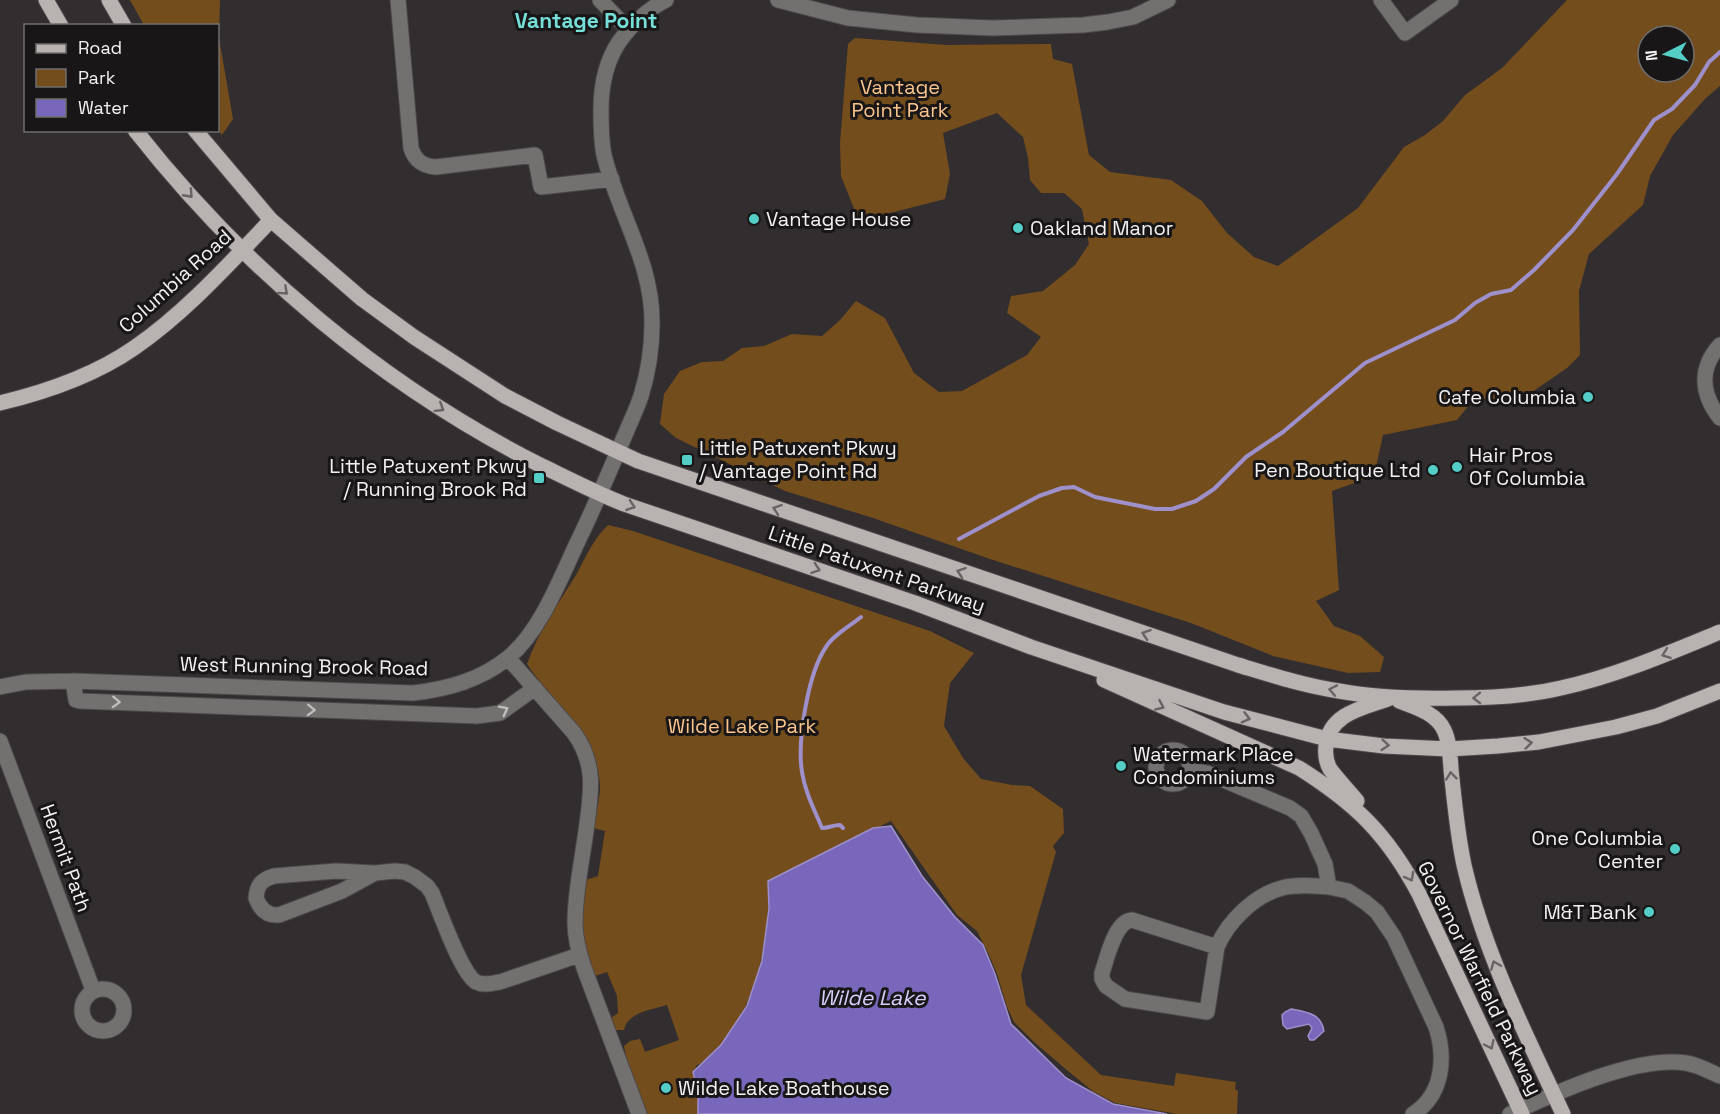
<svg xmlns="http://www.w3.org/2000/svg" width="1720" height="1114" font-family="'Space Grotesk',sans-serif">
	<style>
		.green { fill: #744d1d; fill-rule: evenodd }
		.water { fill: #7967bb; stroke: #9e90cb; stroke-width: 1.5 }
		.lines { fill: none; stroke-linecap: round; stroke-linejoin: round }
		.stream { stroke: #9e90cb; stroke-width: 4 }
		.minor-casing { stroke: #4d484a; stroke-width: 17 }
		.major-casing { stroke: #4d484a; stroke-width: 17 }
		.minor { stroke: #737170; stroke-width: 15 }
		.major { stroke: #b8b2b1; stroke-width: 15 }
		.oneway { stroke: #686464 }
		.oneway2 { stroke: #c0bebd }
		.poi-dot { fill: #54cdc7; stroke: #181617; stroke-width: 2 }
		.labels { text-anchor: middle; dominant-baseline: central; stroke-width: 6; stroke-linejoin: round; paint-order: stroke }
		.park-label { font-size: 20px; fill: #fbc58d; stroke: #181617 }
		.poi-label { font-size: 20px; fill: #f4f1f1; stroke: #181617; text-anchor: start }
		.street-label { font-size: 20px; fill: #f4f1f1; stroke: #181617 }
		.neighbourhood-label { font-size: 21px; font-weight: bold; fill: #75e0d9; stroke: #181617 }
		.water-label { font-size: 21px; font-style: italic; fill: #d7d0fe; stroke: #181617 }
	</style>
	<rect width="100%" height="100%" fill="#322d2f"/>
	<path class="green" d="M130,0H220L219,38L233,119L222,135L218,129V26L144,25Z
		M1567,0H1720V86L1705,99L1673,135L1650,176L1643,205L1589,254L1579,291L1580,355L1567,368L1522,399H1474L1457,420L1383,435L1374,476L1332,491L1339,590L1316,601L1334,626L1360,636L1384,657L1380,672L1348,673L1273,656L1191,623L990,559L870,517L785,491L676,438L660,424L664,394L680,371L702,362L723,361L742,348L764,346L792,334L822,336L840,320L856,301L885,318L914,373L939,392L962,391L1027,355L1041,337L1007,313L1011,296L1043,291L1075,265L1089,244L1082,209L1064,193H1041L1030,180L1028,158L1023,137L997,113L943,133L950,174L945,199L859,221L841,176L840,143L848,44L855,38L946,45L1051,44L1053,59L1072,64L1089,155L1110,172L1171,180L1202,201L1227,233L1254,257L1278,266L1358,208L1404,147L1425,135L1443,121L1465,95L1502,68ZM1648,36H1684V72H1648Z
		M608,525L633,531L930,631L974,653L950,683L944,726L963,758L981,779L1012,785L1030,786L1063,809L1064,833L1053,846L1056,852L1021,975L1026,1005L1101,1075L1174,1086L1176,1073L1236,1082L1235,1089L1238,1091L1237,1114H1177L1115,1103L1094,1092L1068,1071L1034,1042L1014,1022L1007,1007L997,974L989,955L977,931L957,915L891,821L768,881C770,929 762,977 739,1019C736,1026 733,1034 728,1040C725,1043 720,1045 717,1048C710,1056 708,1062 697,1065L693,1072L698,1093V1114H646L627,1061L624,1046L630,1041L640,1039L645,1052L679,1040L667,1005C651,1010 628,1012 624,1030H616L611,1018L618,1013L617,996L607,972L595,976L584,948L582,922L586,880L598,876L605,831L593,828C595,815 600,800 600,787C598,733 554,705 527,664C538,632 558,604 576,575C586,557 593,539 608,525Z"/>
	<path class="water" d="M891,826L922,876L955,917L983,945L995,974L1011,1024L1066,1078L1113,1104L1167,1114H698V1093L693,1072L721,1045L747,1006L762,961L769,908L768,881L873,828Z
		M1291,1009C1306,1012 1321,1013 1324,1031L1314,1040H1310L1308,1036L1312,1028L1309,1024L1287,1029L1283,1025L1282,1015L1285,1012Z"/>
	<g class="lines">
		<path class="stream" d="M959,539L1039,496L1062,488L1074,487L1095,497L1155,509H1172L1196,501L1214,489L1246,457L1283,432L1365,363L1455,320L1475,303L1491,294L1511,290L1534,270L1573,230L1617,174L1654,120L1672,109L1695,85L1709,62L1720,52
			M843,828L840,825C833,825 829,828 822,828C814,809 805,792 802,772C797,741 808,673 826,647C833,635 850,626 861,617"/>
		<g class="minor-casing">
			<path id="minor" d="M398,0L411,148C415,161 423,166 436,167L535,155L541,187L612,179
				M600,0L628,29
				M778,0L848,18L917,25L993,28L1083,25L1108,22L1133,17L1168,0
				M1381,0L1405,33L1451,0
				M1720,345C1699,368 1701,394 1720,418
				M508,658L574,733C597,765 591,794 586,831C582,861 575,892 575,923C575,938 579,953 584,968L639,1114
				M73,681L76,700L80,701L477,716L500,713L535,688
				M0,687L26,682L73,681L413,693C448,689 481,680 509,657C541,630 560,579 578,541C594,508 608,475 622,442C628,427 636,411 641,396C648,373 652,348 652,324C653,263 618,213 604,155C601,140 601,125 601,110C601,85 605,63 619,42C632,24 646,10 666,0
				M0,741L93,990
				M1156 767a17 17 0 1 1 34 0a17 17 0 1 1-34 0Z
				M1191,770L1207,773L1290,808L1301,816L1311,833L1325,864L1329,887L1348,891L1365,902L1377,912L1394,937L1436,1027C1446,1058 1443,1095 1413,1114
				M375,873L342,891L279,915C267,916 260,909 256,898C257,885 261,880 274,876L336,871L375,873L395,871L405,872L415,877L427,886L432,893C440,912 461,973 476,982C484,986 492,983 500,982L579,955
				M1217,947L1207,1012L1125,999L1106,986L1102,979V973C1107,958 1115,921 1132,920L1217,947C1228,921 1255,895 1282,888C1297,884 1314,886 1329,887
				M82 1010a21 21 0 1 1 42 0a21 21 0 1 1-42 0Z
				M1510,1114C1555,1093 1637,1055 1686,1063C1698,1065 1709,1071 1720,1076"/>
		</g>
		<g class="major-casing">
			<path id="major" d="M46,0L61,26
				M109,0L124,26
				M135,130C245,270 383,386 542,466C569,479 596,493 624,504L915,603L1031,647L1224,712L1327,739L1384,746L1449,749L1498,746L1539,742L1616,727L1657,716L1720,691
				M195,130L271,220L362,299L414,337L505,396L557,423L638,461L1238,665C1271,675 1305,686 1339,691C1378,698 1418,699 1457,698C1492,698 1527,696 1561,688C1616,676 1669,653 1720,632
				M0,403C46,392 95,375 134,348C185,313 229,264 271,220
				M1104,680L1299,768C1356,804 1387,834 1419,894L1522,1114
				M1399,701C1415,707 1436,713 1444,730C1451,744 1450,764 1452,779C1455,808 1458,837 1464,865C1484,952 1525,1033 1563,1114
				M1357,801C1349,791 1338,780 1330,769C1326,762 1325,754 1326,746C1329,714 1362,708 1388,699"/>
		</g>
		<use href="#minor" class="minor"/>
		<use href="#major" class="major"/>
	</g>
	<defs><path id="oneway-chevron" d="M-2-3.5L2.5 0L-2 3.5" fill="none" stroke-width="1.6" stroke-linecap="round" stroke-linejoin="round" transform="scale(1.5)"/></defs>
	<g class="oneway">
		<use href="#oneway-chevron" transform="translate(189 194) rotate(48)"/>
		<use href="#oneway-chevron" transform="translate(284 291) rotate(42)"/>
		<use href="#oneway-chevron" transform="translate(440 408) rotate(32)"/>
		<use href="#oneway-chevron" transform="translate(631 506) rotate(19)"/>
		<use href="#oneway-chevron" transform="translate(777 509) rotate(-161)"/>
		<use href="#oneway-chevron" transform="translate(816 569) rotate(19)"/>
		<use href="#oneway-chevron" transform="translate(961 572) rotate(-161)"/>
		<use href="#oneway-chevron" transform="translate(1146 634) rotate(-161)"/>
		<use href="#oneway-chevron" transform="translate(1666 654) rotate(160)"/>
		<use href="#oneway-chevron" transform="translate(1333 690) rotate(-169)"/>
		<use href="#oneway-chevron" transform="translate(1477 698) rotate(179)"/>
		<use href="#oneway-chevron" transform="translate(1160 706) rotate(24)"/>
		<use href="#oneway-chevron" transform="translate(1246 718) rotate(15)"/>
		<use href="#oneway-chevron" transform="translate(1528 743) rotate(-6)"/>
		<use href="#oneway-chevron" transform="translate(1385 745) rotate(5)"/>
		<use href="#oneway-chevron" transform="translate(1451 776) rotate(-96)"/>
		<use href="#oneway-chevron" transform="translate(1410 877) rotate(61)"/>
		<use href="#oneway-chevron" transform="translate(1495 965) rotate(-112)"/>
		<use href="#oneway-chevron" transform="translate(1490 1045) rotate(65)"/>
	</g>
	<g class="oneway2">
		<use href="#oneway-chevron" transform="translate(116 702) rotate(2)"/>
		<use href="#oneway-chevron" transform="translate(311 710) rotate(2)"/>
		<use href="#oneway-chevron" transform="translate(504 710) rotate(-27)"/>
	</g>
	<g class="poi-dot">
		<circle cx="754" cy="219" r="6"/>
		<circle cx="1018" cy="228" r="6"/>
		<circle cx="1588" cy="397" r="6"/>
		<rect x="681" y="454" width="12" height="12" rx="3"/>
		<circle cx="1457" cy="467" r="6"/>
		<circle cx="1433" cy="470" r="6"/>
		<rect x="533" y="472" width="12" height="12" rx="3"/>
		<circle cx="1121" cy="766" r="6"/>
		<circle cx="1675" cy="849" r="6"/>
		<circle cx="1649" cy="912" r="6"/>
		<circle cx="666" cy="1088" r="6"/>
	</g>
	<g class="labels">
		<g class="park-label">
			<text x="900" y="87">Vantage<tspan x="900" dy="23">Point Park</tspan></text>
			<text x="742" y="726">Wilde Lake Park</text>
		</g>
		<g class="poi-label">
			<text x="766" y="219">Vantage House</text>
			<text x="1030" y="228">Oakland Manor</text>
			<text x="1576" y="397" text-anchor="end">Cafe Columbia</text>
			<text x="699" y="448">Little Patuxent Pkwy<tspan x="699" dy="23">/ Vantage Point Rd</tspan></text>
			<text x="1469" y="455">Hair Pros<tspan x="1469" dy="23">Of Columbia</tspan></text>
			<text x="527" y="466" text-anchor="end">Little Patuxent Pkwy<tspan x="527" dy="23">/ Running Brook Rd</tspan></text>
			<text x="1421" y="470" text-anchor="end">Pen Boutique Ltd</text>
			<text x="1133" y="754">Watermark Place<tspan x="1133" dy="23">Condominiums</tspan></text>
			<text x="1663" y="838" text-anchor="end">One Columbia<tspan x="1663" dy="23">Center</tspan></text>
			<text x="1637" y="912" text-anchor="end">M&amp;T Bank</text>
			<text x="678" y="1088">Wilde Lake Boathouse</text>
		</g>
		<g class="street-label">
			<text transform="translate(175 281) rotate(-42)">Columbia Road</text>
			<text transform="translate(877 569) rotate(19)">Little Patuxent Parkway</text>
			<text transform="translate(304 666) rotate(1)">West Running Brook Road</text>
			<text transform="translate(66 858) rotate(70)">Hermit Path</text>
			<text transform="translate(1480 978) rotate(64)">Governor Warfield Parkway</text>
		</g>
		<g class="neighbourhood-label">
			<text x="586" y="20">Vantage Point</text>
		</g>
		<g class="water-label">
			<text x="872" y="997">Wilde Lake</text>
		</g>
	</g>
	<rect x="24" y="24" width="195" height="108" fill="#181617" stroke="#706e6e" stroke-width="1.5"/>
	<rect x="36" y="44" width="30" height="9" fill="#b8b2b1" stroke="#706e6e" stroke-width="1.5"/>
	<text x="78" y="54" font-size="18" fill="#f4f1f1">Road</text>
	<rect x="36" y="69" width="30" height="18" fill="#744d1d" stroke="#706e6e" stroke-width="1.5"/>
	<text x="78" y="84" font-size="18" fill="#f4f1f1">Park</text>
	<rect x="36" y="99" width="30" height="18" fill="#7967bb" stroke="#706e6e" stroke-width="1.5"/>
	<text x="78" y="114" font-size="18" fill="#f4f1f1">Water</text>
	<g transform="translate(1666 54) rotate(264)"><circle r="28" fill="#181617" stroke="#706e6e" stroke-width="1.5"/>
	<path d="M0-4.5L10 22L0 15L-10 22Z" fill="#54cdc7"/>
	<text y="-9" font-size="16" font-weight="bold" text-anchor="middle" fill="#f4f1f1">N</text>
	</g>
</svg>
